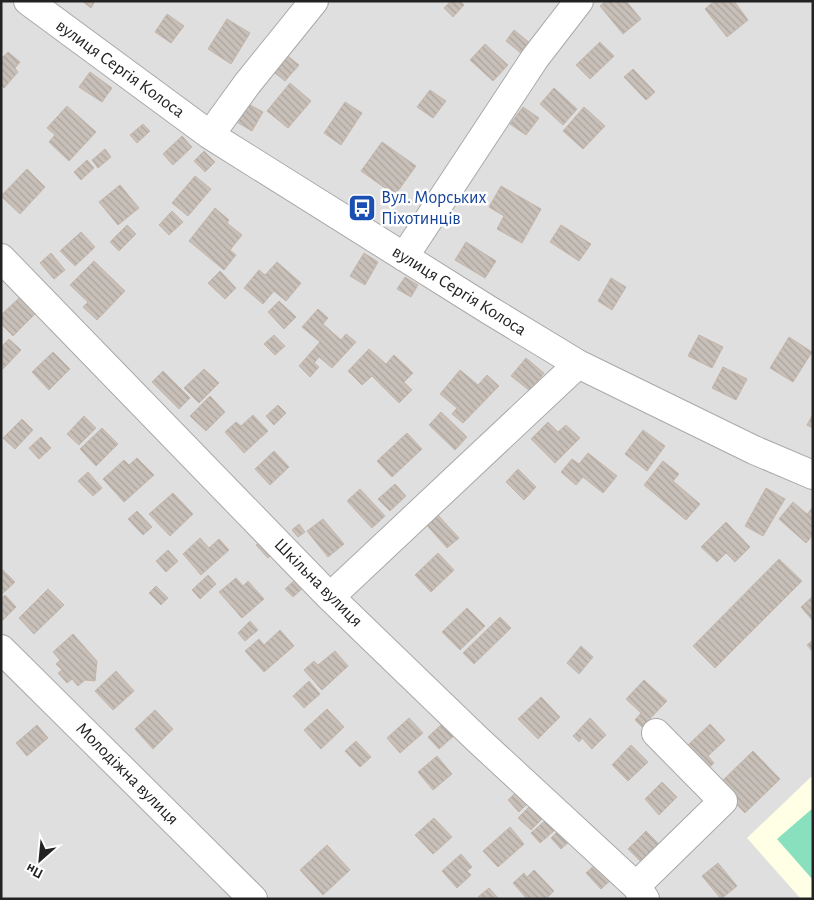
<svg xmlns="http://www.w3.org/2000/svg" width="814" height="900" font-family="'Alegreya Sans',sans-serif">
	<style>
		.residential { fill: #e0dfdf }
		.education { fill: #ffffe5 }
		.pitch { fill: #88e0be }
		.building { fill: url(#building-back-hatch); stroke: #c4b6ab }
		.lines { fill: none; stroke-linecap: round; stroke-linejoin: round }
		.minor-casing { stroke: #a9a9a9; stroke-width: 30 }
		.minor { stroke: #fff; stroke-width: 28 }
		.labels { text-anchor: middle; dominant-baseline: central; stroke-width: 5; stroke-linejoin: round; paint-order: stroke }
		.street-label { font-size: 18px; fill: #222; stroke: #fff }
		.transit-label { font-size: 18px; fill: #164399; stroke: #fff; text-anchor: start }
	</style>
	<defs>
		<pattern id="building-back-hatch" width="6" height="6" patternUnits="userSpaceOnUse" patternTransform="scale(1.25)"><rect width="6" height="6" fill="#c7bfb8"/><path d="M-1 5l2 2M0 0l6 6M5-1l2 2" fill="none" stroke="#aba49e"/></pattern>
	</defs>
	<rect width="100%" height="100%" fill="#f2efe9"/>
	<path class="residential" d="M1,1H813V899H1Z"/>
	<path class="education" d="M813,775V899H801L747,838Z"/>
	<path class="pitch" d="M813,808V880L777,839Z"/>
	<path class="building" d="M82,1H95L91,8Z
		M451,1H460L464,5L453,17L444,8Z
		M606,1H626L641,19L623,34L600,6Z
		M714,1H734L748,20L727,37L705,9Z
		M167,14L184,26L171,43L155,32Z
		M227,19L250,33L231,64L208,49Z
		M514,30L530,43L522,54L506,41Z
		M600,42L614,56L590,79L576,65Z
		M485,44L508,65L493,81L470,60Z
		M8,52L20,62L15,68L18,72L4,88L1,85V56L3,57Z
		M283,52L299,65L285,81L270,69Z
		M633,69L655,92L646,100L624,77Z
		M90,72L112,88L102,102L79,87Z
		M290,83L311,101L288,128L267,111Z
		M554,88L577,109L563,125L540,104Z
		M430,90L446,101L433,118L417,107Z
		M245,102L263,112L252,131L235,121Z
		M345,102L362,113L341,145L324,133Z
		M67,106L96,132L69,161L49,142L55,135L47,128Z
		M523,107L539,118L526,135L510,124Z
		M584,107L605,126L583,149L563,131Z
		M143,124L150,131L137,143L130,135Z
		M182,136L192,147L173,165L163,154Z
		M382,142L416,166L395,195L361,171Z
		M105,149L111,157L98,168L92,160Z
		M204,151L215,162L205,172L194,161Z
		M87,160L94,168L81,180L74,172Z
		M27,169L45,187L20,214L1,196Z
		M195,176L211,189L188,216L172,203Z
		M120,185L139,208L118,225L99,202Z
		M501,186L541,209L522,243L497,229L504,216L489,207Z
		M215,208L229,220L227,223L242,235L230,250L236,255L224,270L189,241Z
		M172,211L183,222L169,235L159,225Z
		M127,225L136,234L119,251L110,242Z
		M561,225L591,244L579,261L550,242Z
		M81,232L95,247L75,266L60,251Z
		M466,242L496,261L485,278L455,260Z
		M51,253L65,270L54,279L40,263Z
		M364,253L378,262L365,285L350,276Z
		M94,261L125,291L97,320L83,307L88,302L70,285Z
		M277,262L301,283L286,301L274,291L263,304L244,288L259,270L265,275Z
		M220,271L236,288L225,299L208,283Z
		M405,277L418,285L411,297L397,289Z
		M611,278L626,287L612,310L598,301Z
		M19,298L35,314L13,336L1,324V315Z
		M279,301L296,317L284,329L268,312Z
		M318,309L328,318L323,324L341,340L346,334L356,342L332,368L319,357L314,363L319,367L310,377L299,366L320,342L302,327Z
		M274,335L285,346L275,355L264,344Z
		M699,335L723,347L712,368L688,356Z
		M789,337L812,352L793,382L770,368Z
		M9,339L21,350L3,369L1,347Z
		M369,349L386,364L394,355L413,373L404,382L412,390L399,403L372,376L362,385L348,371Z
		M53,352L70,369L49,390L32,372Z
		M526,358L544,373L530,391L511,376Z
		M723,367L747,379L736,400L712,388Z
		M204,369L219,383L199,403L184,388Z
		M460,370L478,385L487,375L499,386L463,423L452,414L457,408L440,394Z
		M163,371L190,398L179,409L152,382Z
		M210,396L225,412L206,431L190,416Z
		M278,405L286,413L274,425L266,416Z
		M441,412L467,437L455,450L429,425Z
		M813,414V428L807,425Z
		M253,415L268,431L244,453L225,432L236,422L241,426Z
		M84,416L96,428L79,445L67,434Z
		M22,419L33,430L15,449L3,438Z
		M548,422L558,432L566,425L580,438L555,463L531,439Z
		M102,428L118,444L96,466L80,449Z
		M643,430L665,446L647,471L625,454Z
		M407,433L422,449L392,477L377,461Z
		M41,437L51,448L39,459L29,448Z
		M274,451L289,467L270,485L255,469Z
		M588,453L617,476L603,493L583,477L576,485L561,472L572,459L579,464Z
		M137,458L154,475L124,502L103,479L124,460L129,465Z
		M663,461L679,474L673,481L700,504L686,520L644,485Z
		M518,469L536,487L524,500L506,482Z
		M88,472L102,488L93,496L78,481Z
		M395,484L406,496L390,511L378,499Z
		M766,488L785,499L763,536L745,526Z
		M360,489L385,516L372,528L347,501Z
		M173,493L193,514L170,536L149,514Z
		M793,502L807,514L813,507V535L806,543L779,519Z
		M137,511L152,527L143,535L128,519Z
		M436,513L459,538L447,548L425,523Z
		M323,519L344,544L328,557L307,531Z
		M726,522L750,547L735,562L726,553L717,562L701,547Z
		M299,524L305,532L298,537L292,530Z
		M200,538L209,548L219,539L229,550L201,575L183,554Z
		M263,538L275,551L268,558L256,545Z
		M168,550L178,561L166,572L156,561Z
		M438,553L454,570L431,592L415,575Z
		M779,559L802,581L715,668L693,646Z
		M1,568L15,582L1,595Z
		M208,575L216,584L200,599L192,590Z
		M236,578L243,586L248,581L264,599L242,618L219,592Z
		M297,578L305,586L293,597L285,589Z
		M156,586L168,598L161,605L149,593Z
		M48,589L64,605L34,634L19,618Z
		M5,595L16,607L1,622V599Z
		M813,596V621L801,607Z
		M467,608L485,626L460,650L442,632Z
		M500,617L511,628L474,664L463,653Z
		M250,621L258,630L245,641L238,633Z
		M280,630L294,646L264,672L245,651L259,639L264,645Z
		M73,634L97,661L95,681L85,680L78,686L72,679L67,683L58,673L62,670L56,664L60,660L53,652Z
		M813,640V652L807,645Z
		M581,646L593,657L579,674L567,663Z
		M335,651L348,666L322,690L304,670L314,661L318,665Z
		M116,671L134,691L113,710L95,691Z
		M644,680L667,701L642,727L635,720L641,713L626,699Z
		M309,681L320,694L304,708L293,696Z
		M541,697L560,717L538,739L518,719Z
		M327,709L344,727L321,749L304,730Z
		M155,710L173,729L153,749L135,729Z
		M409,718L423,733L400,753L387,738Z
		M590,718L606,735L592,749L582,738L579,742L573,736Z
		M444,722L455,735L439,749L428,737Z
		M710,724L725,740L708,756L714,763L705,772L684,749Z
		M37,725L48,738L27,756L16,743Z
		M356,741L371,757L360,767L345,751Z
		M631,745L648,762L628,781L612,765Z
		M753,751L780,779L745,813L718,785Z
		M437,756L452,774L433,790L418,772Z
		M662,782L677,797L659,815L645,799Z
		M521,787L532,799L519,812L508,800Z
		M535,801L548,813L531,830L518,818Z
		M434,818L452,837L433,854L415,835Z
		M547,819L556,829L540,843L531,833Z
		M510,827L524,844L498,867L483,851Z
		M560,829L571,840L561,849L551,838Z
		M646,831L661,846L643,864L628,849Z
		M327,845L350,870L323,895L300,870Z
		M461,854L472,867L467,871L471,875L457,888L442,871Z
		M597,863L612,879L601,889L586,873Z
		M718,863L737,886L721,899L702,876Z
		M534,870L554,891L546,899H527L513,883L524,873L527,877Z
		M489,888L499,899L478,897Z"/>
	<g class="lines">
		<g class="minor-casing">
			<path id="minor" d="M28,1L210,135L489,310L578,364L754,450L813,475
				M210,135L247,84L314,1
				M404,257L535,58L579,1
				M1,258L330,597L476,738L636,886L645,899
				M330,597L578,364
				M1,649L253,899
				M636,886L723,801L656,733"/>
		</g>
		<use href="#minor" class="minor"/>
	</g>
	<defs>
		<g id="bus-square" transform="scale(1.4375)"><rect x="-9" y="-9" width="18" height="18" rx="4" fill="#1a4fb4" stroke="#fff"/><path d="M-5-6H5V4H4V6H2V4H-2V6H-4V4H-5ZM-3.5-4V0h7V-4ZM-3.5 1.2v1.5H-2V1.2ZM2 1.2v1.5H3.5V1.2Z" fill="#fff"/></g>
	</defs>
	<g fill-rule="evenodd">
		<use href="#bus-square" x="362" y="208"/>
	</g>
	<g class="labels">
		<g class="street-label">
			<text transform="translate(120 69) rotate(36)">вулиця Сергія Колоса</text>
			<text transform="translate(459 291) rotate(32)">вулиця Сергія Колоса</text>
			<text transform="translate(318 583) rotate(45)">Шкільна вулиця</text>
			<text transform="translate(127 774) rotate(45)">Молодіжна вулиця</text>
		</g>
		<g class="transit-label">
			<text x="381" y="198">Вул. Морських<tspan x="381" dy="21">Піхотинців</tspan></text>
		</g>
	</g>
	<rect width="814" height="900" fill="none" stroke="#222222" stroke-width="5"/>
	<g transform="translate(40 860) rotate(207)" stroke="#ffffff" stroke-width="4" paint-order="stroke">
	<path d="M0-4L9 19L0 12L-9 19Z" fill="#222222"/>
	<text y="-8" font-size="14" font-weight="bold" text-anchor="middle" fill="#222222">Пн</text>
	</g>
</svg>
